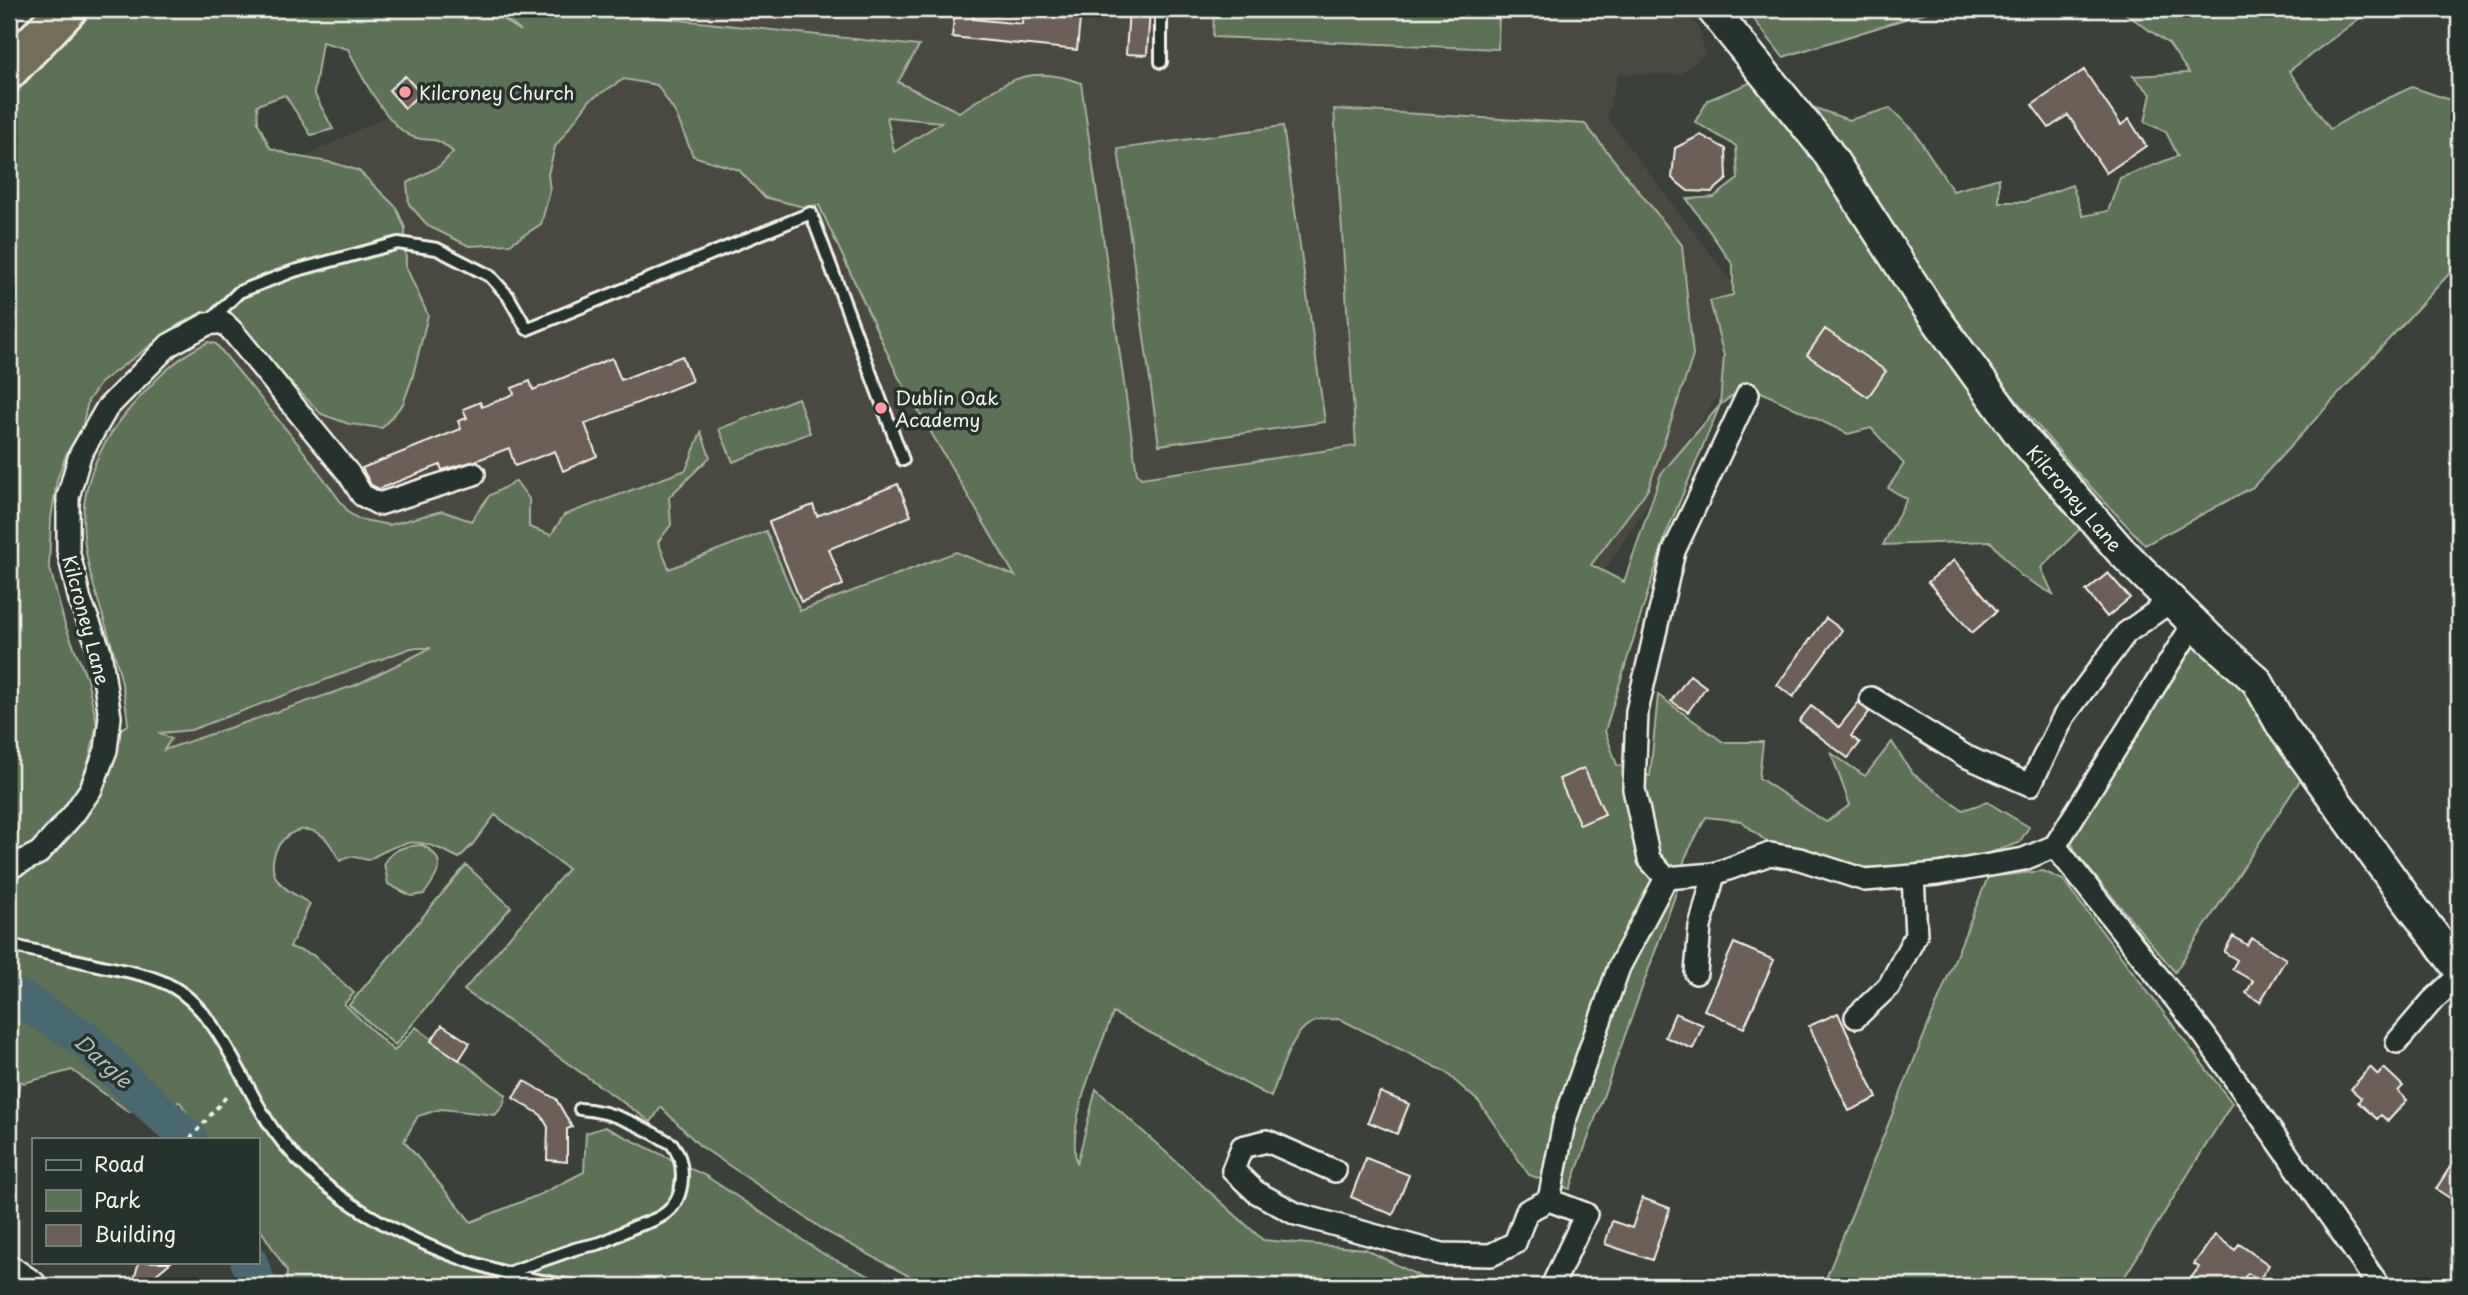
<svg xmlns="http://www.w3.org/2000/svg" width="2468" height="1295" font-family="'Playpen Sans',sans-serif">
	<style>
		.built { fill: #4a4943 }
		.green { fill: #5b7155; stroke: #a8b19e; stroke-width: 2; fill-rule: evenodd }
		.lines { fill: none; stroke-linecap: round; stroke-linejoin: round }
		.river { stroke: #48676f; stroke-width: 37 }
		.building { fill: #6c5f58; stroke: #f4f1e8; stroke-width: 2 }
		.lane-casing { stroke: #f4f1e8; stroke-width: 16 }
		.street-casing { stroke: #f4f1e8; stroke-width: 26 }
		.secondary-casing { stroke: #f4f1e8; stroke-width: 35 }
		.highway-casing { stroke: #f4f1e8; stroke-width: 44 }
		.path { stroke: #f4f1e8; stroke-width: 3.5; stroke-dasharray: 5 5; stroke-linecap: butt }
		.lane { stroke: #26332d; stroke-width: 10 }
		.street { stroke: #26332d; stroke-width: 21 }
		.secondary { stroke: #26332d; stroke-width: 30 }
		.highway { stroke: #726e59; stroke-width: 38 }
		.poi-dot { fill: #ff9aa2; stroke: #26332d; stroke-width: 2.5 }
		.labels { text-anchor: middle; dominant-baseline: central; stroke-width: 7; stroke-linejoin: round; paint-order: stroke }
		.poi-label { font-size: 19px; fill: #f4f1e8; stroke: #26332d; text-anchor: start }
		.street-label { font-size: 19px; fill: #f4f1e8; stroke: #26332d }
		.water-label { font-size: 21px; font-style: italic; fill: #afbab8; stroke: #26332d }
	</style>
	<rect width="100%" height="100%" fill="#3b403a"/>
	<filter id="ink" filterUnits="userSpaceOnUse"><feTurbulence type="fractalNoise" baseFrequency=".0143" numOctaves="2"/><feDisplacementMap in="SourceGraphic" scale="14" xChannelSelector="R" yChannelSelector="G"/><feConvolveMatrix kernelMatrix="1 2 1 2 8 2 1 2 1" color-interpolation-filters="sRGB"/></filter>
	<g filter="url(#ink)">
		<path class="built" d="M606,9H1677L1699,27L1704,55L1680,74H1618L1607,118L1764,324L1587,598L161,762L98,488L9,327V304L567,26L606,12Z"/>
		<path class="green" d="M88,9H486L521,31L493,9H606L607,12L919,46L898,82L959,112C1005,84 1025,62 1081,83L1137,474L1141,478L1356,446L1334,109L1585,124L1682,245L1693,356L1648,489L1591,565L1624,582L1661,474L1720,405L1724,356L1710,301L1733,295V265L1687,199L1714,197L1738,179L1736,146L1695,122L1708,100L1762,78L2087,522L2041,568L2053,594L2021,576L1990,541L1883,545L1907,499L1888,488L1904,464L1871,428L1848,434L1747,385L1720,405L1666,534L1605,731L1617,765L1650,776L1658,695L1723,742H1763L1759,778L1826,822L1850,805L1831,753L1865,776L1892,742L1912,773L1963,810L1987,802L2029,827L2019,843L1974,858L1912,865L1856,868L1777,850L1741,821L1706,817L1685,858L1676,893L1570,1189L1529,1175L1479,1102L1444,1071L1340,1019C1328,1019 1314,1019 1304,1028C1289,1041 1278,1079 1271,1097L1113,1013C1098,1055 1066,1121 1077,1164L1096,1089L1263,1240L1365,1249L1439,1286H934L920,1282L827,1232L699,1145L661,1107L651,1122L464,990L568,869L495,815L472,845L459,858C418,837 409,837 368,860L350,856L340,861C336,854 331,844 325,838C295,811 258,856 279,882C287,892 300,897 310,904L290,947L313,955L354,993L344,1004L394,1051L416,1027L506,1095L503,1106L495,1115L441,1109L418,1116L404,1141L471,1222L541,1194L584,1172L586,1133L605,1127L706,1176L825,1255L890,1286H286L287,1271L257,1224V1139H203L180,1102L129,1112L72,1070L24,1083L20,1081L12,1130H9V1079H15L9,1076V102ZM322,42L348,49C359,72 388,128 413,137C435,144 432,133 453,152L440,166L407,183L409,204L428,226L469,246L510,244L541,224L550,191L548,174L555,147L590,100L624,79L657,85L676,114L693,156L739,170L764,197L804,207L819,205L898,376L1015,576L956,552L800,611L766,531L669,569L658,542L671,525L669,497L710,457L701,432L686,470L564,515L551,535L529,527V499L516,481L489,496L471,521L442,511L389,525L359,519L349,513L299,445L216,344L209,342C178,355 153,382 131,407C30,524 119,603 128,725L119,730L64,835L74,797L88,765L97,724L87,679L65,625L49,565L51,519L57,480L66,455L82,428L88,401L101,382L178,325L204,311L233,322L321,414L349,424L382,428L403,404L412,379L428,315L406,267L405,228L396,207L359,171L334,163L294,156L270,148L258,123L257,105L285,95L311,135L333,129L314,93ZM887,117L942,122L894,152ZM411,648H431L356,685L164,750L171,739L160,733L191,730Z
			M1214,9H1499L1498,49L1213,37Z
			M1746,9H1958L1934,10L1783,57Z
			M2119,9H2372L2289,71L2330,129L2363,110L2412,87L2459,103V263L2253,487L2145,545L2074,469L1944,314L1815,108L1849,120L1890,108L1914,131L1953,191L1999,178V202H2025L2072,185L2083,216L2108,211L2120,178L2178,156L2166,132L2145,122L2151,94L2133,76L2189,73L2169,44Z
			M1283,126L1325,422L1159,445L1118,149Z
			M798,398L810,433L733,462L719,429Z
			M2194,641L2237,672L2312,762L2175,972L2078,856L2070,840Z
			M422,845C449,859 439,874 424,894L411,896L388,884L384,863C393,848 405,846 422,845Z
			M466,865L511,907L395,1045L349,1005Z
			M2043,871L2063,880L2232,1103L2119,1286H1823L1988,877Z"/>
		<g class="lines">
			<path class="river" d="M9,997L18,998L82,1037L134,1089L189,1139
				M249,1262L258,1286"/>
		</g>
		<path class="building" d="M955,9H973V19L1022,24L1023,9H1045L1044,16L1080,19L1077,50L952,37Z
			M1129,9H1150L1147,55L1126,54Z
			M2084,70L2121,125L2129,119L2146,146L2106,173L2068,115L2049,128L2032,105Z
			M405,76L420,93L405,108L389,90Z
			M1701,135L1726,149L1727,179L1712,192L1688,191L1672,178L1675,148Z
			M1825,329L1886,371L1868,397L1807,355Z
			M682,356L692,381L585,424L597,456L563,471L555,451L515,466L509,448L475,461L442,470L440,465L379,489L371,485L362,468L461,429L458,421L467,418L463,409L480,402L482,407L514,394L512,388L530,381L533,390L612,358L621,380Z
			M898,484L911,516L829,549L843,585L801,602L769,522L813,505L817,516Z
			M1954,560L1997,611L1972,633L1928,582Z
			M2108,573L2130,598L2107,617L2086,591Z
			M1826,618L1842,630L1793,697L1777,685Z
			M1690,675L1706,687L1688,712L1671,701Z
			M1859,702L1869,712L1851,736L1860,743L1848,758L1799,721L1811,706L1839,727Z
			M1584,768L1605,814L1580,825L1559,779Z
			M2233,936L2247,945L2252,938L2286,959L2260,1002L2246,993L2253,981L2232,969L2237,960L2224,952Z
			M1734,943L1774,960L1744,1028L1704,1010Z
			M1675,1013L1703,1025L1693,1049L1665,1037Z
			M1838,1013L1877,1098L1849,1111L1809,1026Z
			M442,1025L470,1043L459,1060L431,1041Z
			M2370,1067L2378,1075L2384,1068L2403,1086L2398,1091L2407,1100L2388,1121L2381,1115L2377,1119L2358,1102L2361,1098L2351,1089Z
			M524,1081L556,1099L572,1127L567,1129V1162L547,1160L548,1127L541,1115L513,1098Z
			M1380,1092L1409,1104L1397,1134L1368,1122Z
			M2459,1153V1204L2436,1189Z
			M1366,1158L1409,1175L1393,1215L1351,1197Z
			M1642,1198L1670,1208L1652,1260L1605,1244L1612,1221L1632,1228Z
			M2215,1235L2235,1250L2239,1244L2269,1265L2259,1280L2248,1273L2238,1286H2185L2199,1267L2194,1264Z
			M139,1262H171L142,1286H132Z"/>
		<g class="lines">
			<g class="lane-casing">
				<path id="lane" d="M1161,9V62
					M211,320L239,292L262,283L294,271L398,243L437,249L490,276L508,296L527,329L811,213L903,460
					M9,945C41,952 74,960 107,967C130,972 152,975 173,987C220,1014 242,1084 272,1128C333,1217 471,1274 574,1286
					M506,1274C528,1265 550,1258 572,1250C582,1246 593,1246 603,1242C613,1238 623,1232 632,1228C644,1223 657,1221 667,1212C686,1196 686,1162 672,1144C643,1127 614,1111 580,1109"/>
			</g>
			<g class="street-casing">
				<path id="street" d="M1748,394L1674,551L1637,711L1634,789L1649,859L1666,878L1714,874L1770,854L1800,859L1865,880L1938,874L2024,859L2055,846L2194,623
					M1871,698L1965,756L2030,785L2064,716L2126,633L2171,601
					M2055,846L2204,1035L2379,1286
					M9,868L39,853L73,815L91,789L106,750L110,717L100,651L80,600L68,550V497L80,455L107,408L169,345L207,324L223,322L233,332L349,474L362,495L379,504L474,474
					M1696,973L1700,927L1714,874
					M1856,1017L1889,986L1916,935L1913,876
					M2397,1042L2432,1001L2459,976
					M1335,1171L1267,1141L1242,1147L1233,1170L1256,1192L1296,1214L1442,1254L1491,1255L1515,1243L1527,1211L1549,1200L1586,1214L1552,1286
					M1549,1200L1564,1123L1619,967L1666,878"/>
			</g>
			<g class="secondary-casing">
				<path id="secondary" d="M1712,9L1826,150L1926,305L2021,436L2120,550L2209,638L2257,681L2282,726L2404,896L2459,969
					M9,1271L31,1286"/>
			</g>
			<g class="highway-casing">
				<path id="highway" d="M9,69L67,9"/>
			</g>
			<path class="path" d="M190,1139L226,1097"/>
			<use href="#lane" class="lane"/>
			<use href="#street" class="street"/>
			<use href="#secondary" class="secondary"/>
			<use href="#highway" class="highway"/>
		</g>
	</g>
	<g class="poi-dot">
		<circle cx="405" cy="92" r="7"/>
		<circle cx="881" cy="408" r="7"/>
	</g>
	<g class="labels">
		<g class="poi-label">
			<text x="419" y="92">Kilcroney Church</text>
			<text x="895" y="397">Dublin Oak<tspan x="895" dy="22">Academy</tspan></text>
		</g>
		<g class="street-label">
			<text transform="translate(2075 498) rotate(49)">Kilcroney Lane</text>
			<text transform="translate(87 620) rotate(75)">Kilcroney Lane</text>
		</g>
		<g class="water-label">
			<text transform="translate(104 1060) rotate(42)">Dargle</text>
		</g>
	</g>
	<rect width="2468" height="1295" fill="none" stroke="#26332d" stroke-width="35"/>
	<rect x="18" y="18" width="2433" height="1260" fill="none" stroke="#f4f1e8" stroke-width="2.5" filter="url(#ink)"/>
	<rect x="32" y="1138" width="228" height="126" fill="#26332d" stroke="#787f78" stroke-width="2"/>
	<rect x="46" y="1160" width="35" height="10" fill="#26332d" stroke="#787f78" stroke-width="2"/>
	<text x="94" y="1172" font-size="21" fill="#f4f1e8">Road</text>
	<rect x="46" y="1190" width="35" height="21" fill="#5b7155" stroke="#787f78" stroke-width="2"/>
	<text x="94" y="1208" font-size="21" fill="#f4f1e8">Park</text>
	<rect x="46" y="1225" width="35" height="21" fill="#6c5f58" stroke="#787f78" stroke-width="2"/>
	<text x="94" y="1242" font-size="21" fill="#f4f1e8">Building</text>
</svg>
